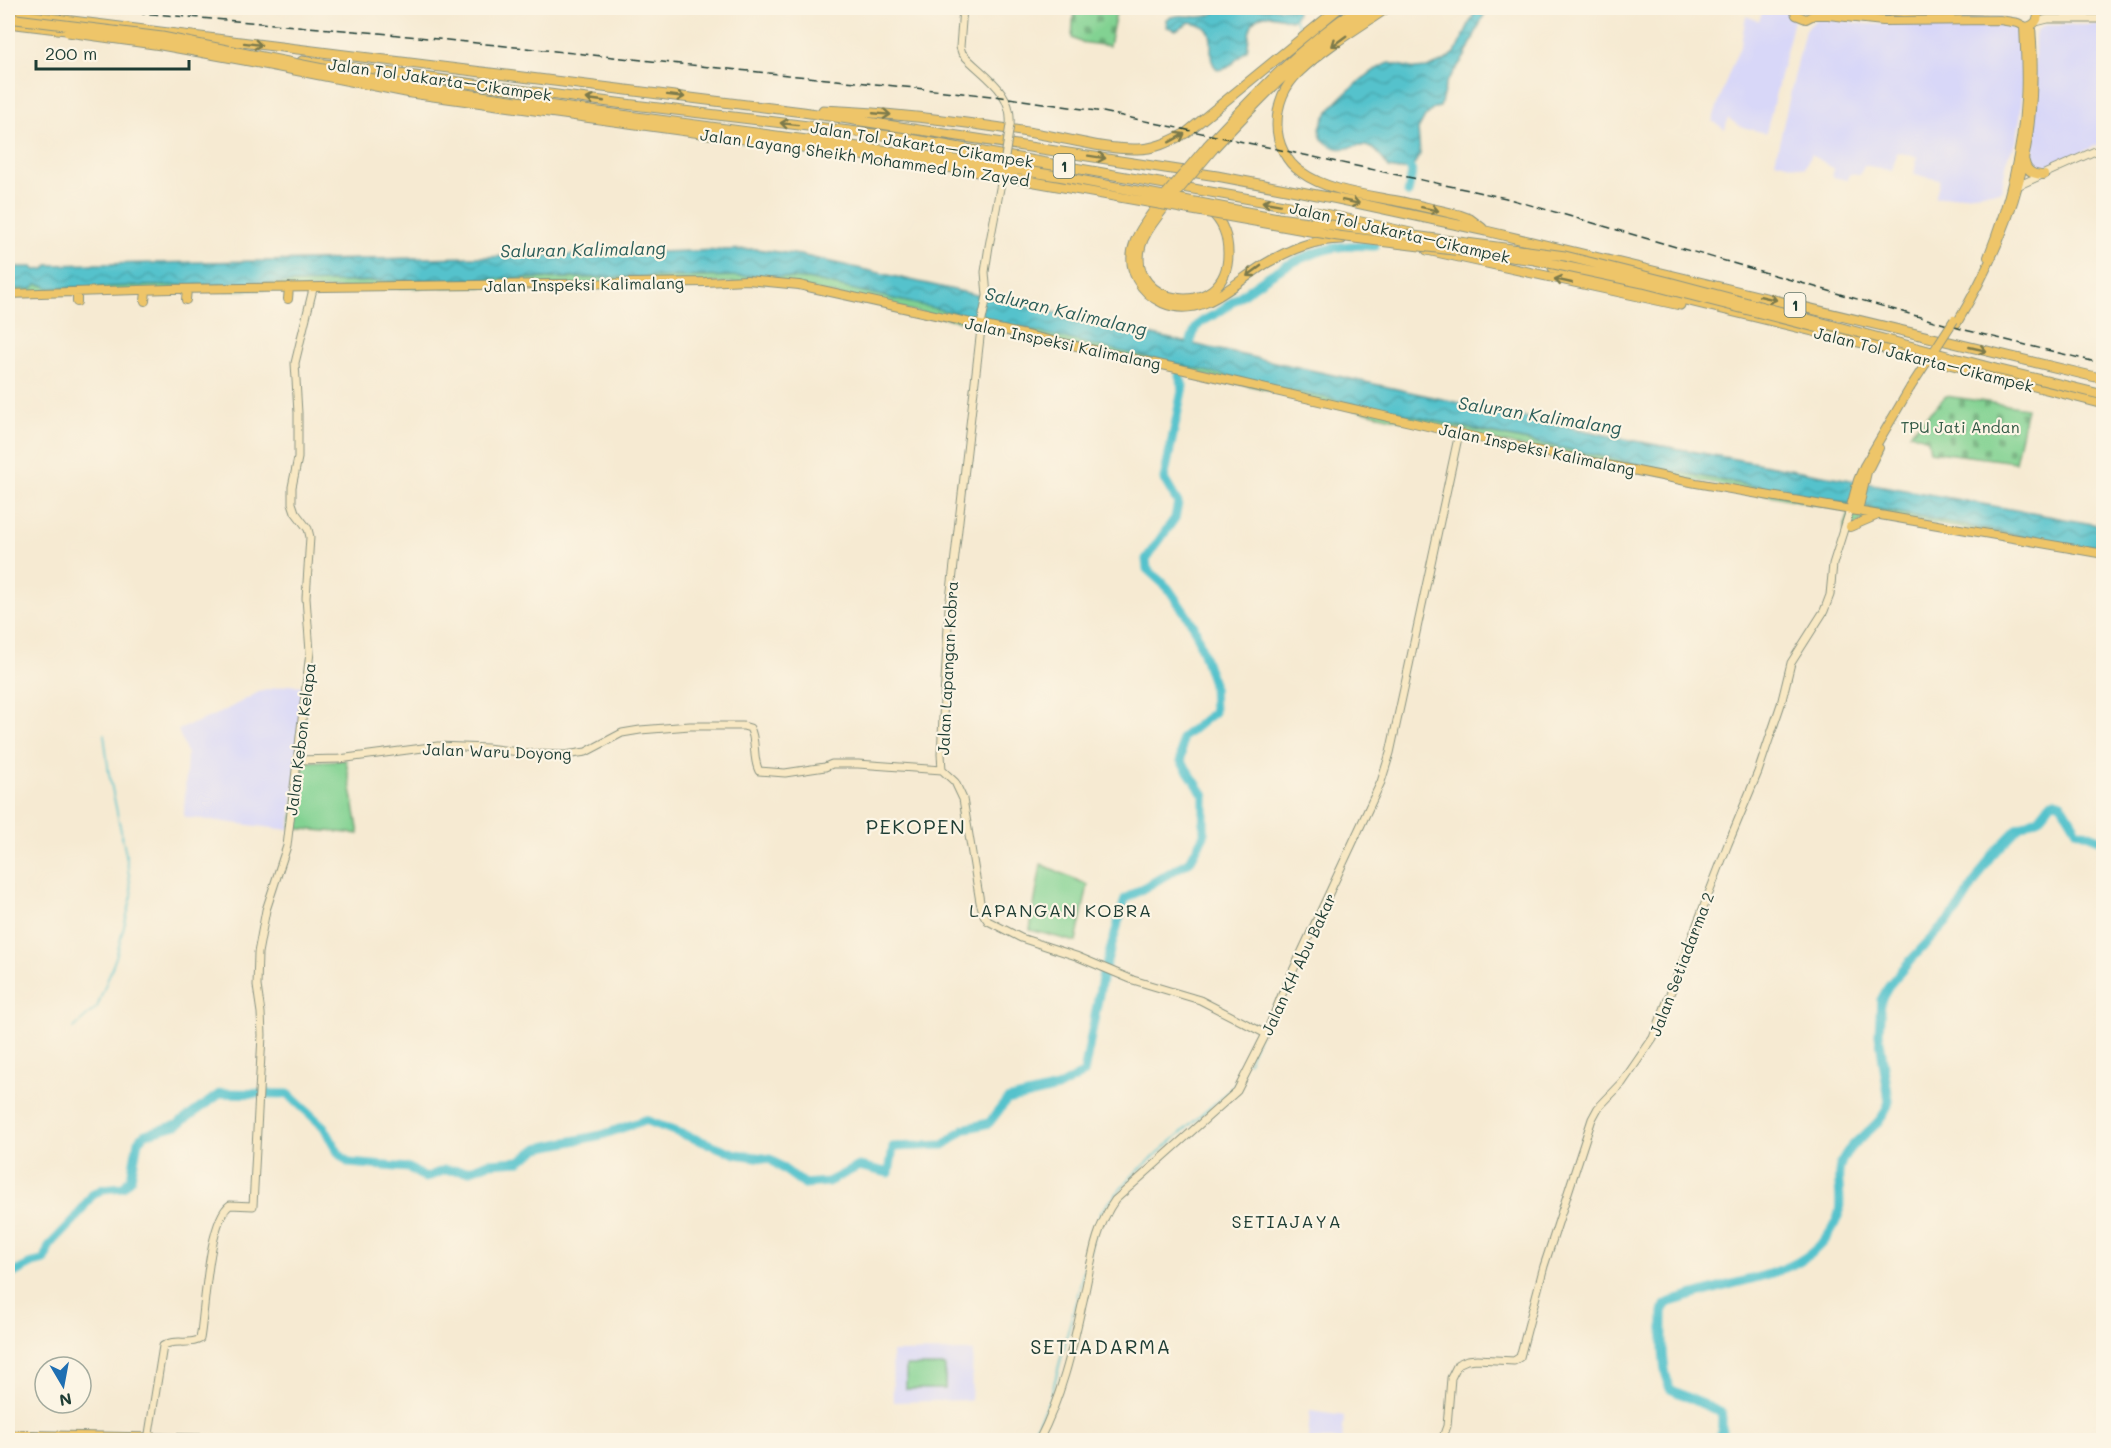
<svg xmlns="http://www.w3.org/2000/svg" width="2111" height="1448" font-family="Mali,sans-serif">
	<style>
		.built { fill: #d8d7f8 }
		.grass { fill: #82d292; stroke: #508863; stroke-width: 1.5 }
		.cemetery { fill: url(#cemetery-stones); stroke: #508863; stroke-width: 1.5 }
		.water { fill: url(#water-waves); stroke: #3a8080; stroke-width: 1.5 }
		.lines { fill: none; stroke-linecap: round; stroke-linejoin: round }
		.stream { stroke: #55c2cc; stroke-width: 1.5 }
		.river { stroke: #55c2cc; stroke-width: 9 }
		.secondary-casing { stroke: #8a9483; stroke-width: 9 }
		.primary-casing { stroke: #8a9483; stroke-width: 10 }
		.highway-casing { stroke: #8a9483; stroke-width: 11 }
		.secondary { stroke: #f8e8c3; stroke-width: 7 }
		.primary { stroke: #eec569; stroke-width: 8 }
		.highway { stroke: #eec569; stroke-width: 9 }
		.rail { stroke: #1f3d34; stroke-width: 1.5; stroke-dasharray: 9 4.5; stroke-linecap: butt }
		.secondary-bridge-casing { stroke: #8a9483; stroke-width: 9; stroke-linecap: butt }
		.primary-bridge-casing { stroke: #8a9483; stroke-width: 10; stroke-linecap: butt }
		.highway-bridge-casing { stroke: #8a9483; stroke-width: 11; stroke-linecap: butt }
		.secondary-bridge { stroke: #f8e8c3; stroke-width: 7 }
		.primary-bridge { stroke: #eec569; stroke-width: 8 }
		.highway-bridge { stroke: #eec569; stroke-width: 9 }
		.oneway { stroke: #7c7a4c }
		.labels { text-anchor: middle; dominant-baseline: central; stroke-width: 4.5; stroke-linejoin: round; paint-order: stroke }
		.shield { fill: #fcf5e5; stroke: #617469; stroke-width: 1.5 }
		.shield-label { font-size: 15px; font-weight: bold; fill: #1f3d34 }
		.street-label { font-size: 16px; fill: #1f3d34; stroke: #fcf5e5 }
		.park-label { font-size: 16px; fill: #335b47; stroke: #fcf5e5 }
		.water-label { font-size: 18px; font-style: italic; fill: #2c5e5a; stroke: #fcf5e5 }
		.neighbourhood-label { font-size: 18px; letter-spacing: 1.5px; fill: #1f3d34; stroke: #fcf5e5 }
		.quarter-label { font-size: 20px; letter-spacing: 1.5px; fill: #1f3d34; stroke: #fcf5e5 }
	</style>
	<defs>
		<pattern id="cemetery-stones" width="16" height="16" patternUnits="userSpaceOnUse" patternTransform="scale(1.5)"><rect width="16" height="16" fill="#82d292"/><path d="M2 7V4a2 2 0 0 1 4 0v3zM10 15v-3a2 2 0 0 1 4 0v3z" fill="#6aac78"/></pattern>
		<pattern id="water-waves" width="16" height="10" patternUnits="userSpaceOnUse" patternTransform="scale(1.5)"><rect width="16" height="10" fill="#55c2cc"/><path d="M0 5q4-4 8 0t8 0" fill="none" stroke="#469fa6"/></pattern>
	</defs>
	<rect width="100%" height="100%" fill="#fcf5e5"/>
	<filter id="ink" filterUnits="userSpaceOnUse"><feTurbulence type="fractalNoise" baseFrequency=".0167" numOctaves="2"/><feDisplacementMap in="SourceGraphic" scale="12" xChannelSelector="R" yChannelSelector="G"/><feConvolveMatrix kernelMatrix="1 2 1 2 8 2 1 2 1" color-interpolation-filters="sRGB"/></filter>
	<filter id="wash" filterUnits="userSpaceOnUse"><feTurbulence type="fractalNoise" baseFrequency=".008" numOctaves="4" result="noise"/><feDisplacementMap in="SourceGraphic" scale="24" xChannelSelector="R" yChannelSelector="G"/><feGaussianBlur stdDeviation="1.35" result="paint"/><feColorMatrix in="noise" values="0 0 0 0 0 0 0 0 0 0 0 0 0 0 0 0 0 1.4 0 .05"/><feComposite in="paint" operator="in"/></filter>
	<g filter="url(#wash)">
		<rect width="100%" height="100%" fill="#f6ead2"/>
		<path class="built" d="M1764,8H1783L1794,20L1766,133L1739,126L1728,118L1725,129L1712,121L1729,73L1741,44L1746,16L1759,21Z
			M1825,18L1866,24L2009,25L2022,35L2023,82L2021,112L2016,144L2008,156L2001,191L1935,198L1940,180L1914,174L1917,157L1897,152L1892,171L1864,165L1860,175L1849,174L1848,180L1832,177L1834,169L1811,154L1805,168L1775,161L1805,30L1817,19Z
			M2046,25H2103V142L2042,171L2031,167L2028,162L2035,98V35L2037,30Z
			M288,685L306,686L289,830L184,817L187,754L178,730L222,712L259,692Z
			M954,1351H973L971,1400L893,1402L892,1352Z
			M1310,1411L1344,1416L1342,1440H1308Z"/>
		<path class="grass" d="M763,276L808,279L1461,427L1621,461L1852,506L1850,510L1859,507L2103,551L1878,515L1844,530L1850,511L1470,436L1460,429L1445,430L996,328L982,320L965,322L775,282L8,294V289H31L36,284L44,285L47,288L492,279Z
			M346,760L359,834L292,828L300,762Z
			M1041,864L1088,885L1076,942L1030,930Z
			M906,1366H945V1389H906Z"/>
		<path class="cemetery" d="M1074,8H1117L1109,46L1080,42L1072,38Z
			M1946,396L2027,408L2015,462L1930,451L1928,439L1910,433Z"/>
		<path class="water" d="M1220,8H1296L1297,12L1294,18L1291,20C1276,16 1256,7 1250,30C1248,37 1249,44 1247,50L1227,68L1218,70C1200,54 1227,28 1190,22L1176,30L1167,27L1166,19C1185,9 1203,26 1220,8Z
			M1477,8H1487L1465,56L1446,83L1440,107L1434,108L1425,117L1418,130L1420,154L1412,168L1399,170L1389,168C1383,161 1378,149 1369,147C1351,142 1342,158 1322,139C1320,134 1319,130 1321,125C1328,105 1370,69 1390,63L1415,69L1427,68L1444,61L1455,53Z
			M756,249L800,255L1215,349L1619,438L2103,526V551L1642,465L1275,387L808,279L763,276L529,278L47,288L44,285L37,284L31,289H8V267H32L35,270L45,269L48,265L527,256Z"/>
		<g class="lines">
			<path class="stream" d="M1294,18L1302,30
				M74,1028L97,1007L116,957L132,896L126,855L109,774L104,734
				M1248,1062L1259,1035
				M1029,1440L1051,1396L1093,1236L1101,1212L1131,1177L1234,1086L1239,1079"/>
			<path class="river" d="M1408,193L1412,172L1410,168
				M1191,341C1198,316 1205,323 1222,310C1256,283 1302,249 1348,246C1357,245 1366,246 1375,246
				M1106,965L1125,899L1190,861L1204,835V795L1181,761L1182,738L1214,712L1213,683L1194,626L1168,588L1147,569L1146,559L1175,518L1178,503L1164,479L1183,386L1179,375
				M8,1276L33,1263L45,1260L49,1246L75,1219L92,1195L103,1189L123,1187L131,1178L138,1141L145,1134L177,1125L221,1093L288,1094L324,1127L339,1154L349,1163L409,1168L425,1178L445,1170L468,1171L489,1163L520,1161L538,1148L602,1135L645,1120L736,1154L770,1159L804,1184L828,1182L859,1166L889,1173L893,1147L944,1145L964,1129L989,1123L1007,1100L1057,1088L1084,1073L1103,973
				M1718,1440L1722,1430V1413L1670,1389C1661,1365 1663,1338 1663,1313L1665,1305L1670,1302C1690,1296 1711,1290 1732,1284C1775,1273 1821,1263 1838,1216C1844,1198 1834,1178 1842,1161C1852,1137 1883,1129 1889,1101L1879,1034L1881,1000L1890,984L1909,962L1957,911L1991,856L2019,827L2039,818L2051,803L2055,801L2061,803L2077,830L2104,841"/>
		</g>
	</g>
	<g filter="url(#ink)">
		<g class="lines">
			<g class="secondary-casing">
				<path id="secondary" d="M963,8L960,47L962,53C982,76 1013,89 1010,125
					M2037,8L2048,10L2104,9
					M2036,22L2048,19H2104
					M1001,183L989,246L985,272L987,296L982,320L949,608L941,754L942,770L955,782L963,799L980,902L984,915L988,921L1021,938L1076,956L1133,980L1200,1000L1266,1034
					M2013,188L2104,147
					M297,760L339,759L438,746L487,748L535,754L565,755L586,752L622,733L640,730L690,726H743L750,728C757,740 752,758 759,771L785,773L825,767L832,764H858L942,770
					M148,1440L163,1346C174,1338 189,1346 200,1339C205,1312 208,1220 230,1205L253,1206L262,1035L261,1013L257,986L258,953L266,910L287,846L310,652L306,598L310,537L308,529L295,512L292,503V487L298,458V413L295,363L313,289
					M1039,1440C1061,1398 1072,1351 1082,1305C1091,1268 1093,1231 1115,1200L1237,1091L1266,1034L1283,992L1381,782L1390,753L1405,684L1459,433
					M1442,1440L1447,1426L1451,1378L1458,1364L1467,1360L1477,1359L1514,1361L1520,1357L1544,1266L1592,1119L1598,1108L1622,1083L1653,1038L1728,844L1758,772L1781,704L1791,663L1824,611L1830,595L1833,564L1850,510"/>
			</g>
			<g class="primary-casing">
				<path id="primary" d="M1793,8L1796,15L1806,19L1814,15L1817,8
					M1844,8L1904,12L2018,8
					M1814,15H1828L1883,21L2000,20L2018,23L2026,27C2037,25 2041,16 2035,8
					M2025,162C2027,172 2034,175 2044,175
					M1988,257C2008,207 2022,154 2025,100C2027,76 2025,51 2024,26
					M8,294L171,289L705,282L747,280L799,285L1176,368L1501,443L1696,483L2104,554
					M288,299L289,287
					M186,300L187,289
					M145,301L146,291
					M77,302V293
					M1957,323C2015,225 2040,141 2031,26
					M1850,510L1858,480L1864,466L1910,388
					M1858,511L1867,472L1879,448
					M1850,527L1878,515"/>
			</g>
			<g class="highway-casing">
				<path id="highway" d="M1387,8C1358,28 1325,47 1299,72C1284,86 1277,105 1277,125C1277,143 1286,162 1301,172C1327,191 1366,195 1397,201C1417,205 1438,210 1459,215L1470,219L1482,228
					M8,13L803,112L1217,176L1338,199L1486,231L2104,379
					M8,23L74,31
					M302,61L617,103L899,137L1284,205L1411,233
					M823,110C895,113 968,122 1039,134C1070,139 1102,149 1134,149C1153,150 1169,142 1186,133L1339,8
					M1208,145C1256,94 1300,47 1358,8
					M1213,149C1263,95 1310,45 1373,8
					M964,155L1053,171
					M1158,205C1142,227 1122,251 1137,279C1143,290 1152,298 1163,303C1202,320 1235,282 1265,264C1289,250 1313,239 1342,239
					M1163,209C1155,220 1145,231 1141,245C1124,308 1229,322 1228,253C1228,238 1223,222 1211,212
					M1427,250L1680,305
					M1553,268L1945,363L2104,404
					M8,1435L248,1440"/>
			</g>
			<use href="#secondary" class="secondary"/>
			<use href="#primary" class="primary"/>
			<use href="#highway" class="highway"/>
			<path class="rail" d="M82,8L379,33L1002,97L1103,112L1506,198L1965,330L2104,364"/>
			<g class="secondary-bridge-casing">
				<path id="secondary-bridge" d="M1001,183L1010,125"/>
			</g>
			<g class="primary-bridge-casing">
				<path id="primary-bridge" d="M1910,388L1954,320"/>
			</g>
			<g class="highway-bridge-casing">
				<path id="highway-bridge" d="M8,18L162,37L414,87L963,161L1064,177L1278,218L1565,256L1669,282L1996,369L2104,395
					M68,32L161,45L244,60L411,93L961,169L1338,236L1535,260L1643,283L1819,328
					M1163,198L1208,145
					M1170,200L1213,149"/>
			</g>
			<use href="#secondary-bridge" class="secondary-bridge"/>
			<use href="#primary-bridge" class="primary-bridge"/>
			<use href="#highway-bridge" class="highway-bridge"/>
		</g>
		<defs><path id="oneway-shaft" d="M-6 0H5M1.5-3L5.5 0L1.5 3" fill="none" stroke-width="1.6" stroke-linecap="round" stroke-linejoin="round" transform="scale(1.5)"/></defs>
		<g class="oneway">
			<use href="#oneway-shaft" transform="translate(1339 41) rotate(144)"/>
			<use href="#oneway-shaft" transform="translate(253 44) rotate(7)"/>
			<use href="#oneway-shaft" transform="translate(676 96) rotate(7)"/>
			<use href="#oneway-shaft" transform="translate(595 100) rotate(-172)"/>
			<use href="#oneway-shaft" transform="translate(882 114) rotate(5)"/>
			<use href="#oneway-shaft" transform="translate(789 124) rotate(-173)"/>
			<use href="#oneway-shaft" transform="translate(1177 138) rotate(-29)"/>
			<use href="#oneway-shaft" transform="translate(1097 157) rotate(9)"/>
			<use href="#oneway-shaft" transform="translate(1351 202) rotate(12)"/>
			<use href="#oneway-shaft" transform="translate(1271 203) rotate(-170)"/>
			<use href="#oneway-shaft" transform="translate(1430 209) rotate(12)"/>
			<use href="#oneway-shaft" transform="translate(1254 271) rotate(144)"/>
			<use href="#oneway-shaft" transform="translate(1563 281) rotate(-167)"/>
			<use href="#oneway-shaft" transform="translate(1768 298) rotate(13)"/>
			<use href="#oneway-shaft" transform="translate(1978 349) rotate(13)"/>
		</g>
	</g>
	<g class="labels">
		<g class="shield">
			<rect x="1053.5" y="154" width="21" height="24" rx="4.5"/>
			<rect x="1784.5" y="293" width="21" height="24" rx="4.5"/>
		</g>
		<g class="shield-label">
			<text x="1064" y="166">1</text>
			<text x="1795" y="305">1</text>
		</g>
		<g class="street-label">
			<text transform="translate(440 79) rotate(8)">Jalan Tol Jakarta–Cikampek</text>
			<text transform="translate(922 144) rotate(9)">Jalan Tol Jakarta–Cikampek</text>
			<text transform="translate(865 157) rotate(8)">Jalan Layang Sheikh Mohammed bin Zayed</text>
			<text transform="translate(1400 232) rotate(13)">Jalan Tol Jakarta–Cikampek</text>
			<text transform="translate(584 284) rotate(-1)">Jalan Inspeksi Kalimalang</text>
			<text transform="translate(1063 343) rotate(12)">Jalan Inspeksi Kalimalang</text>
			<text transform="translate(1924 359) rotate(14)">Jalan Tol Jakarta–Cikampek</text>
			<text transform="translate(1537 449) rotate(12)">Jalan Inspeksi Kalimalang</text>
			<text transform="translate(947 668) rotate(-87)">Jalan Lapangan Kobra</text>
			<text transform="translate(300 739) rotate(-83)">Jalan Kebon Kelapa</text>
			<text transform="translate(497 751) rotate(2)">Jalan Waru Doyong</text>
			<text transform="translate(1298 964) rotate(-65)">Jalan KH Abu Bakar</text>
			<text transform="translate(1681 964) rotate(-69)">Jalan Setiadarma 2</text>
		</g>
		<g class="park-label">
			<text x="1960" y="426">TPU Jati Andan</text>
		</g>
		<g class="water-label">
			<text transform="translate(583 249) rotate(-1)">Saluran Kalimalang</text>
			<text transform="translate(1066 311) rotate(13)">Saluran Kalimalang</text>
			<text transform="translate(1540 415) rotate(9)">Saluran Kalimalang</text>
		</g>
		<g class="neighbourhood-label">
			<text x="1061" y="910">LAPANGAN KOBRA</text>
			<text x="1287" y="1221">SETIAJAYA</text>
		</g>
		<g class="quarter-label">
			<text x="916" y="826">PEKOPEN</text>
			<text x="1101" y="1346">SETIADARMA</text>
		</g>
	</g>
	<rect width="2111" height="1448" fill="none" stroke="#fcf5e5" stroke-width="30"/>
	<g transform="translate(63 1385) rotate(170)"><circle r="28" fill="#fcf5e5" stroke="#a4ab9e" stroke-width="1.5"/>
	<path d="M0-4.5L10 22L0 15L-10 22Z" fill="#1f6fb2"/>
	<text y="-9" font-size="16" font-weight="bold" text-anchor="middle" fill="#1f3d34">N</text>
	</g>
	<path d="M36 60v9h153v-9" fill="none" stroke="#1f3d34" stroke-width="3"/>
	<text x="45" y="60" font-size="18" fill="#1f3d34" stroke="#fcf5e5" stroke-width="4.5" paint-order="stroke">200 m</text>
</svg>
